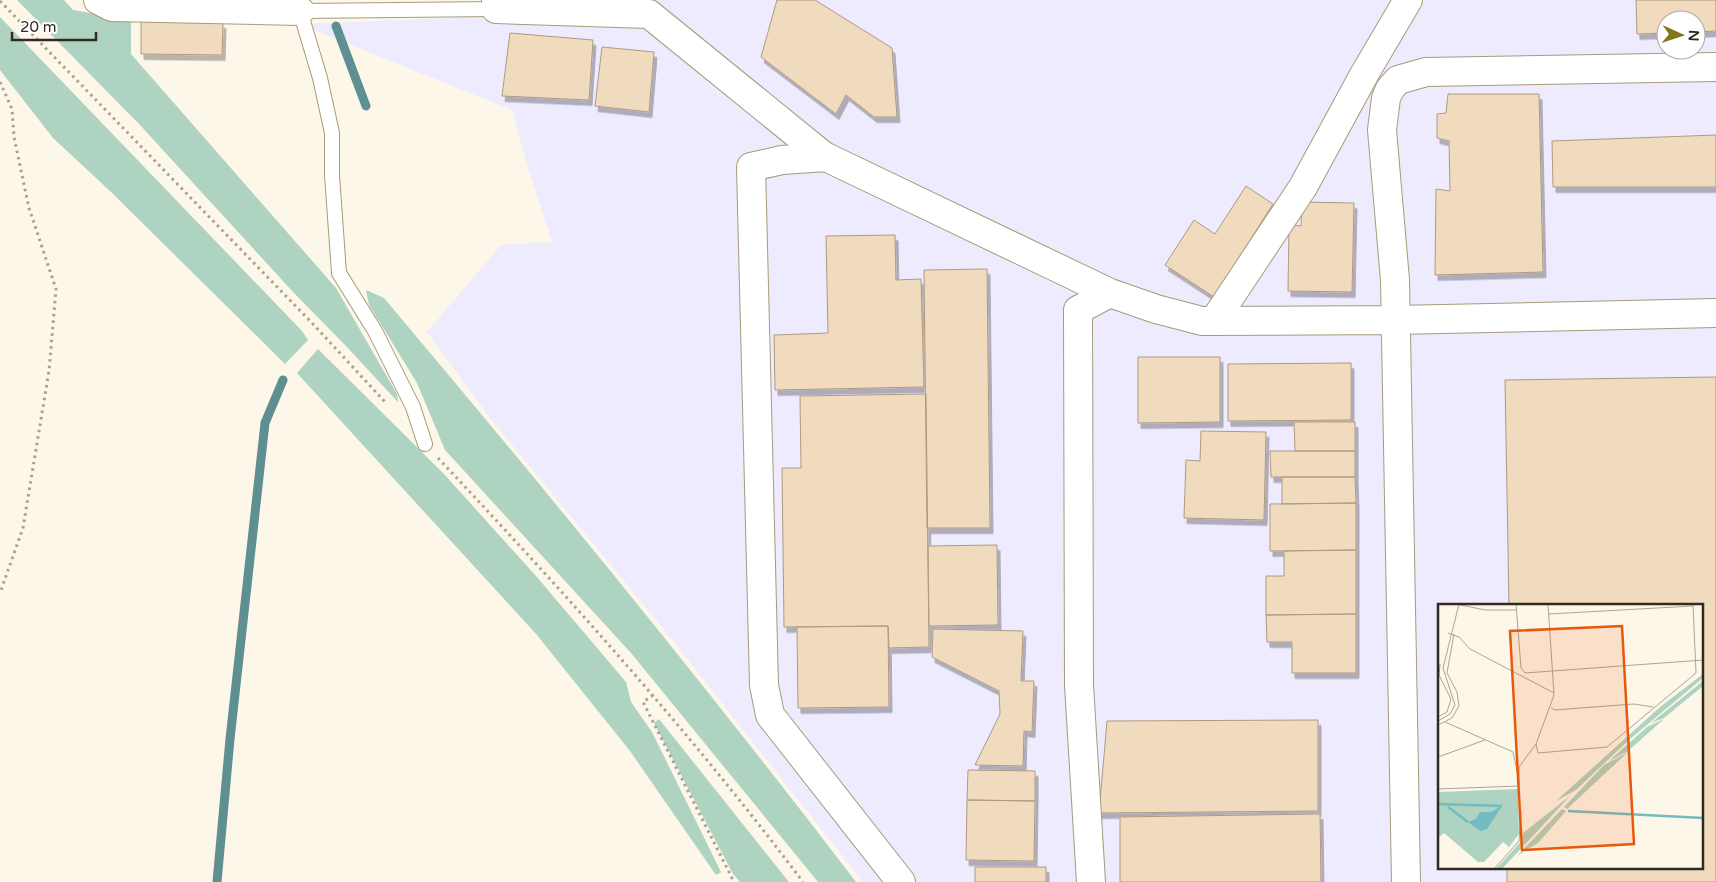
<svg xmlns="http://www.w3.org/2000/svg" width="1716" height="882" font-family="'Varela Round',sans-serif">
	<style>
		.commercial { fill: #edebfd; fill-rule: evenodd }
		.green { fill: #aed3c0 }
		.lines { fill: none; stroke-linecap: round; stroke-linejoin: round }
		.stream { stroke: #5e9091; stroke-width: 9 }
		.building { fill: #f1dbbe; stroke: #af9a7f; filter: url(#shadow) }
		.service-casing { stroke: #a89a7b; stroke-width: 16 }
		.minor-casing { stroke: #a89a7b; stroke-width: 30 }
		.tertiary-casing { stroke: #a89a7b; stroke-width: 30 }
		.path { stroke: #a6a194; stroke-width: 3; stroke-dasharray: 2.5 4; stroke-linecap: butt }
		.service { stroke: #fff; stroke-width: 14 }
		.minor { stroke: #fff; stroke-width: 28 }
		.tertiary { stroke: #fff; stroke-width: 28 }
		.inset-river { fill: none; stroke: #72bcc2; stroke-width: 2.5 }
		.inset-road { fill: none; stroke: #aba598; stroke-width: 1 }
		.view { fill: #e8590c; fill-opacity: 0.15; stroke: #e8590c; stroke-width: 2.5 }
		.inset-edge { fill: none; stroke: #302b1e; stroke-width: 2.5 }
	</style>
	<defs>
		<filter id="shadow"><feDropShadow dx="3" dy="5.5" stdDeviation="0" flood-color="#0004"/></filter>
	</defs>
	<rect width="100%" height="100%" fill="#fdf7ea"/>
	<path class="commercial" d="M643,0H1716V882H863L662,627L490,418L427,332L501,245L552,242L526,161L512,110L299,24L548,14ZM1666,20H1696V50H1666ZM1440,606H1702V868H1440Z"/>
	<path class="green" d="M17,0H64L73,10L131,20V54L336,288L397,394L398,402L346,346L294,293L139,124Z
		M0,17L302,331L308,340L285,364L110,191L53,138L0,70Z
		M366,290L384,298C545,489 704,683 856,882H818L631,653L445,450L417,383L369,305Z
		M318,349L444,474L536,576L626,682L631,702L652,732L721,872L716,875L630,751L537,635L297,373Z
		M659,719L789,882H740L733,874L654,723Z"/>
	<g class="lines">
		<path class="stream" d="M336,26L366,106
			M217,882L230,739L265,423L283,380"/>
	</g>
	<path class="building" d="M777,0H815L892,48L897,117H874L846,95L836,114L761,57Z
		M1636,0H1716V31L1696,32V20H1666V33L1637,34Z
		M141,20L223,23L222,55L141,54Z
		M510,33L593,40L589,100L502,96Z
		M602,47L654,52L649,112L595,106Z
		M1448,94H1539L1543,272L1435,275L1436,189L1450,191L1449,141L1437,138V114L1446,113Z
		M1716,135V187H1553L1552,141Z
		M1246,186L1273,204L1214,297L1165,265L1194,220L1215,234Z
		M1302,202L1354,203L1352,292L1288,291L1289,225L1301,226Z
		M895,235L896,280L921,279L924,387L775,390L774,335L828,333L826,236Z
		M987,269L990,528H927L924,270Z
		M1138,357H1220V422L1138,423Z
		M1351,363V420L1228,421V364Z
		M1716,377V882H1507V868H1702V606H1509L1505,380Z
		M926,394L929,647L889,648L888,626L784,627L782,468H801L800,396Z
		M1294,422H1355V451H1295Z
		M1201,431L1266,432L1264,520L1184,518L1186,460L1200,461Z
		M1270,451H1355V477H1271Z
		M1282,477H1355L1356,503L1282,504Z
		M1356,503V550L1270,551V504Z
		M997,545L998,625L929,626L928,546Z
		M1356,550V614L1266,615V576H1284V551Z
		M1356,614V673H1292V642H1267L1266,615Z
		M888,626L889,707L798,708L797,627Z
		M933,629L1023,631L1021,681H1034L1032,732L1024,731L1023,766L975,765L1000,714L999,691L932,657Z
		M1318,720V811L1099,813L1107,721Z
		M968,770L1035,771V801L967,800Z
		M967,800L1035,801L1034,861L966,860Z
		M1320,814L1321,882H1120V817Z
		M975,867H1046V882H975Z"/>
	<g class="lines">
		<g class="service-casing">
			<path id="service" d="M425,444L413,407L375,331L339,273L332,175V133L320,78L300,11L496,9"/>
		</g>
		<g class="minor-casing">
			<path id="minor" d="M98,0L112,7L300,11
				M496,0V9L649,14L825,157
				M1214,321L1303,187L1365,73L1408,0"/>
		</g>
		<g class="tertiary-casing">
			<path id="tertiary" d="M901,882L770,715L764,685L751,167L782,160L826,157L1110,293L1156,309L1202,321L1395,320L1716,313
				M1091,882L1079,685L1078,310L1110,293
				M1406,882L1395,280L1382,130L1386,98L1390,89L1398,80L1426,72L1716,67"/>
		</g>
		<path class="path" d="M0,1L313,324L386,403
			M0,82L12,109L14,137L29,208L56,289L49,371L23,528L0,593
			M438,458C566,594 691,733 803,882
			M653,695L643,702L734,882"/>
		<use href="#service" class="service"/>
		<use href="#minor" class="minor"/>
		<use href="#tertiary" class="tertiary"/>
	</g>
	<g transform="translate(1438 604)">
		<rect width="265" height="265" fill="#fdf7ea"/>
		<path d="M265,70V74L192,135L138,186L118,197L222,103ZM265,77V82L226,114L213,119ZM226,115L190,147L171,157L209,123ZM190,148L129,205L126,203L166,161ZM80,185L81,230L71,243L65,238L46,258H40L6,229L0,234V188ZM132,192L64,265H58L84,236L85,229ZM124,205L128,207L101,238L79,252Z" fill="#aed3c0"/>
		<path d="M64,202L49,225L42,227L30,218L38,215L42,208H53Z" fill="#72bcc2"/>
		<path class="inset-river" d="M0,200L64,202M10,203L30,218M130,207L265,214"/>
		<path class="inset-road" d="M18,0L47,6H79M34,0H74M78,0L83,64L87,69L265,56M111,10L255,2M10,29L21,33L32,45L116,89M113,103L116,106L196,100L215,103M0,113L9,108L13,95L1,71L2,60M0,117L12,110L17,101L5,64L21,0M7,118L75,148L79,167M0,121L14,114L21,102L19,88L9,69L16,30M98,140L100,149L169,143L258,69L255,0M0,153L47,136M0,185L81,182V163L98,140L116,91L110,0M56,265L81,237L83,207"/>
		<path class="view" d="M184,22L196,240L84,246L72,27Z"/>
		<rect width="265" height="265" class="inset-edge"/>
	</g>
	<g transform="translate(1681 35) rotate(93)"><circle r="24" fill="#ffffff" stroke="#acaaa5"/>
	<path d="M0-4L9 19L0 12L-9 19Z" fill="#837619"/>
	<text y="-8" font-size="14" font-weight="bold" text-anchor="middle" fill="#302b1e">N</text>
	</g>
	<path d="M12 32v8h84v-8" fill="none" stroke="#302b1e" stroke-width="2.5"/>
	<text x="20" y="32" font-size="15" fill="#302b1e" stroke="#ffffff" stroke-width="4" paint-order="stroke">20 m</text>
</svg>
